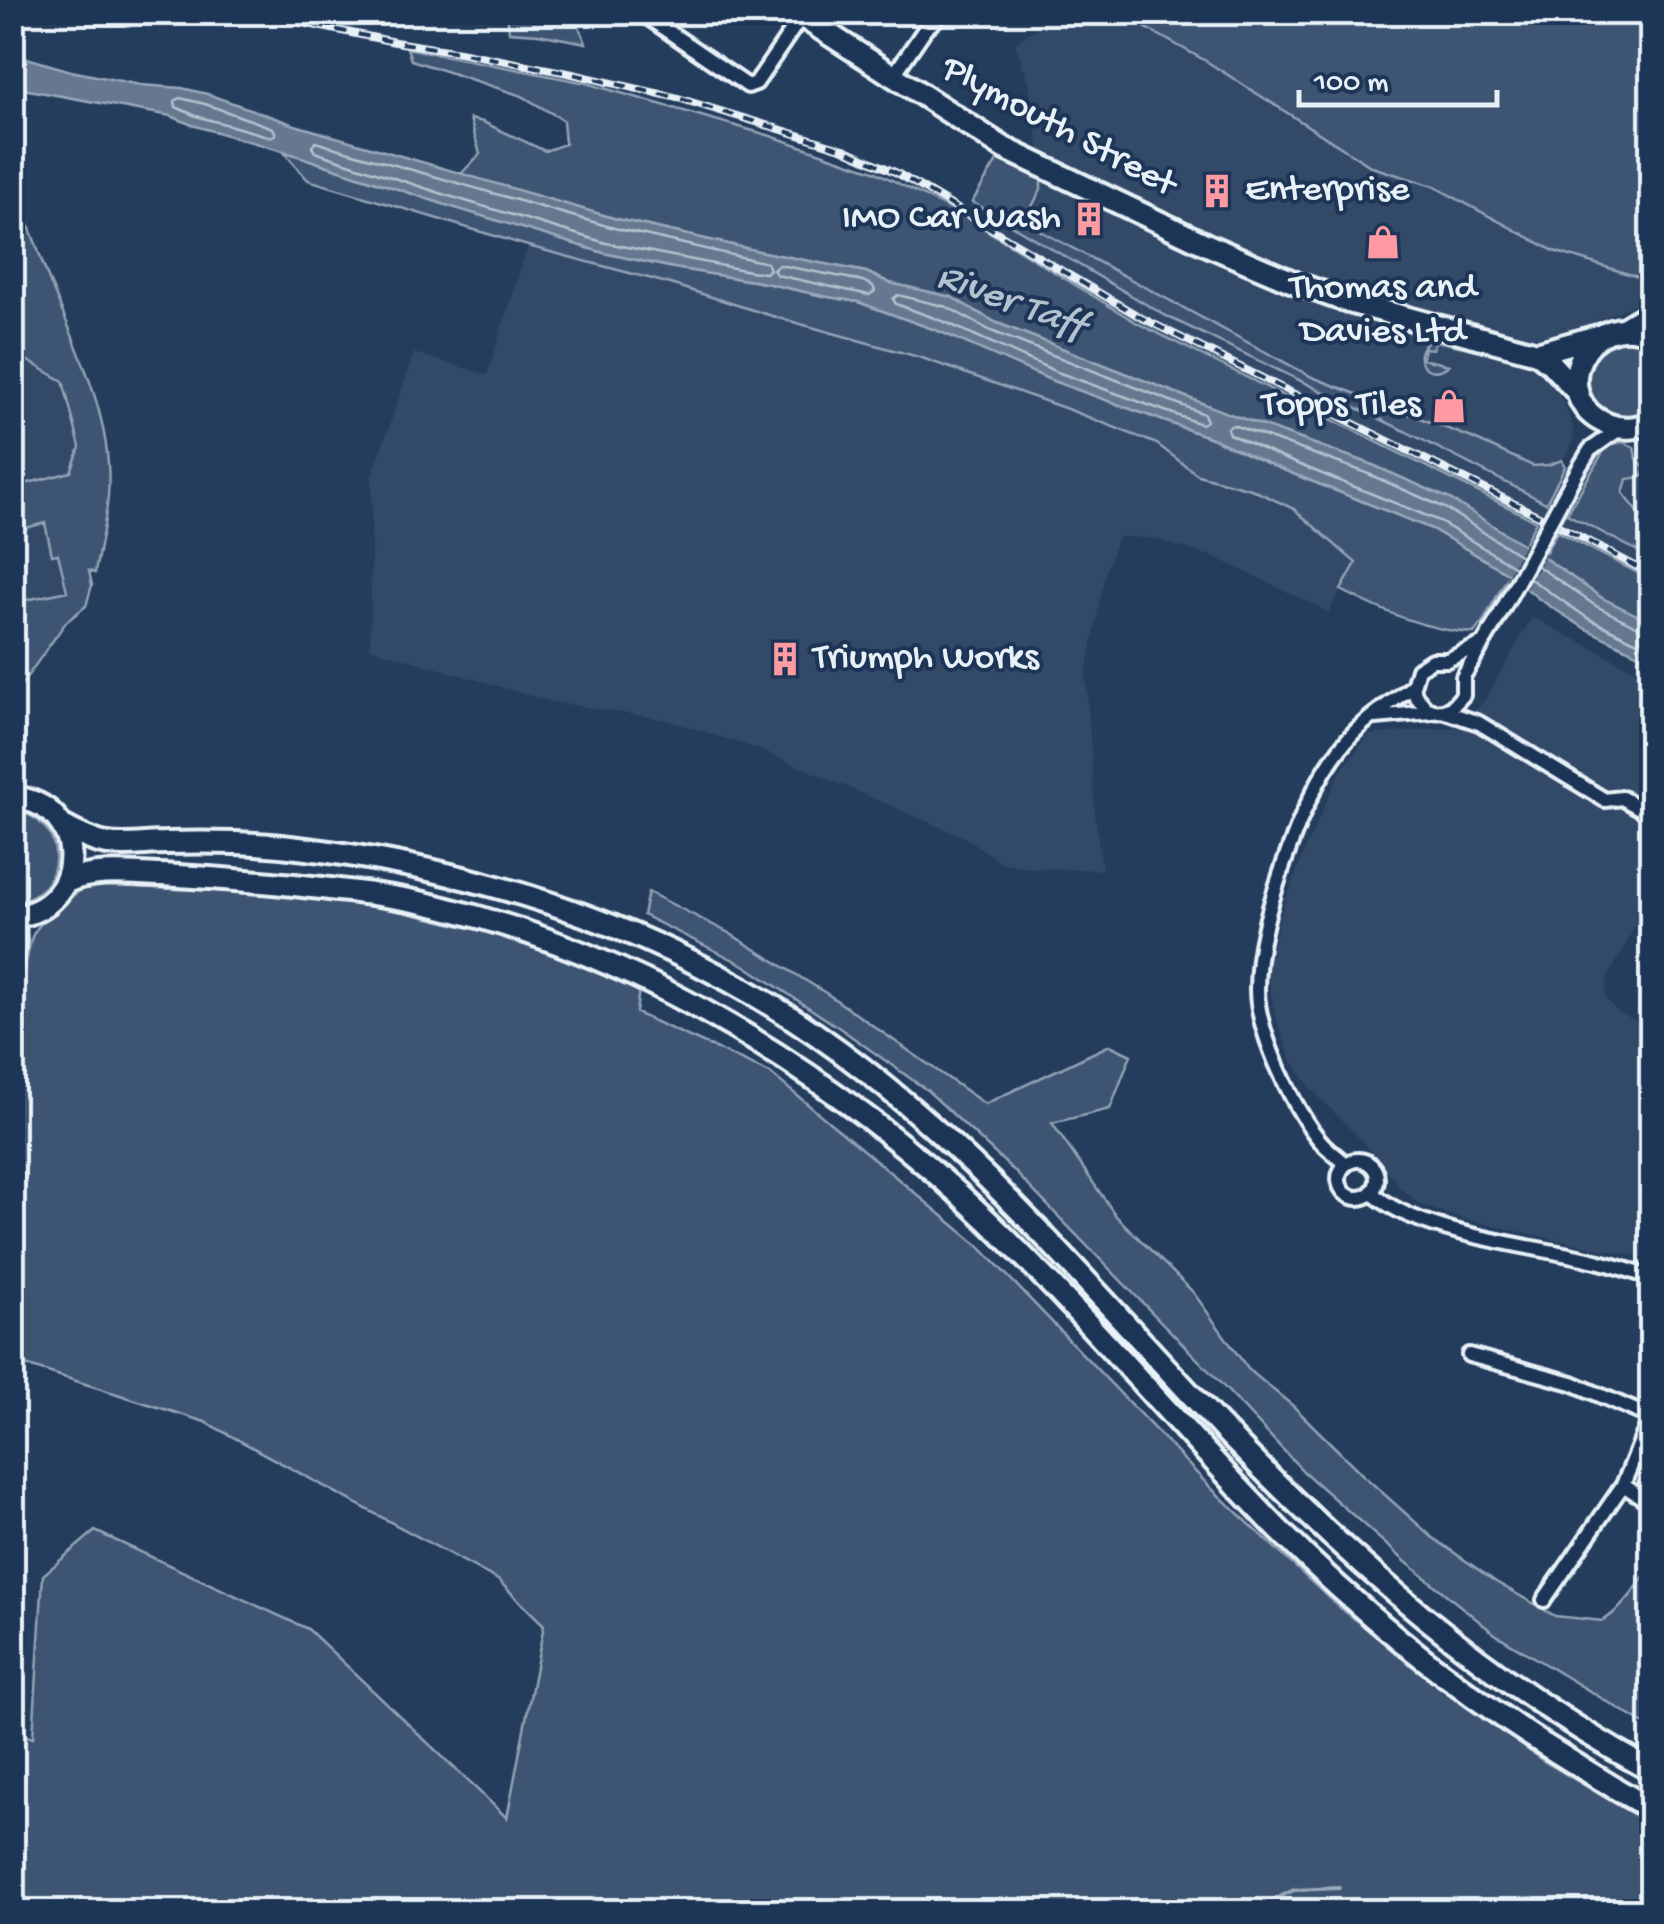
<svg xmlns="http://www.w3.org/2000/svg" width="1664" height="1924" font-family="'Gochi Hand',sans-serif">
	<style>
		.built { fill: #334a68 }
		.green { fill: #3e5472; stroke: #93a2b5; stroke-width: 2.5 }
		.water { fill: #657890; stroke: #99a8ba; stroke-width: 2.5 }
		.pier { fill: #253d5d }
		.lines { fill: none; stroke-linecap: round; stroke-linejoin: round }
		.shore { stroke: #b4c1ce; stroke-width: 2.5 }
		.stream { stroke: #99a8ba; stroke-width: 4 }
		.minor-casing { stroke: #e8f1f8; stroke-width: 20 }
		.primary-casing { stroke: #e8f1f8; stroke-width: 28 }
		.trunk-casing { stroke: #e8f1f8; stroke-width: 28 }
		.minor { stroke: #1d3557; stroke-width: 12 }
		.primary { stroke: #1d3557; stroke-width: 20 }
		.trunk { stroke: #1d3557; stroke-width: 20 }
		.rail-casing { stroke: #e8f1f8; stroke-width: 8 }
		.rail { stroke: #1d3557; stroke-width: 4; stroke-dasharray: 11; stroke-linecap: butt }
		.minor-bridge-casing { stroke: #e8f1f8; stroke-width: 20; stroke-linecap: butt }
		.minor-bridge { stroke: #1d3557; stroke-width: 12 }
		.labels { text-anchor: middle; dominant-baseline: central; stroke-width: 8; stroke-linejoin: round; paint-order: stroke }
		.street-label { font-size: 38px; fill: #e8f1f8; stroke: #1d3557 }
		.poi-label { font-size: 38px; fill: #e8f1f8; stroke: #1d3557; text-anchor: start }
		.water-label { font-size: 40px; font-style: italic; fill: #b4c1ce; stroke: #1d3557 }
	</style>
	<rect width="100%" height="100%" fill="#253d5d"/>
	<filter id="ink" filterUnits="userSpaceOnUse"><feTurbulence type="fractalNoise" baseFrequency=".01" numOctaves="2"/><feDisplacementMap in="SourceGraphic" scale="20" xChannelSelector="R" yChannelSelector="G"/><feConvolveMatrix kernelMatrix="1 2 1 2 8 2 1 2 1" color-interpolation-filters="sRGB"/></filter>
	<g filter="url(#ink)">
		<path class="built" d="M1056,13H1119L1206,61L1372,166L1433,186L1554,251L1651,281V297L1559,337L1539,343L1532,366L1554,387L1565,405L1572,425L1574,435L1571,448L1562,460L1548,465L1534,466L1472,438L1312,377L1024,222L1041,189L1040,154L1029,82L1015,44Z
			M972,202L1166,316L1405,431L1575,518L1608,458L1651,456V580L1415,459L1137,323L965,217Z
			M528,246L667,283L772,316L922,358L1070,410L1157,444L1198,475L1251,489L1294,509L1356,563L1329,612L1217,558L1152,538L1118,537L1105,573L1086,676L1095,814L1102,870L1032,868L1001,862L968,839L761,750L667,720L548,701L370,648L372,477L414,353L487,375Z
			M12,316L23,358L63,381L80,448L78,455L88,569L92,585L86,606L66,622L25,600L13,603Z
			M1532,617L1651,678V896L1606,981L1605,998L1618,1012L1651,1029V1259L1493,1226L1453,1216L1419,1204L1400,1187L1365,1144L1311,1089L1293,1063L1275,1015L1267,970L1280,916L1306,847L1340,772L1369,735L1459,727L1486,699Z"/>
		<path class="green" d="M507,13H573L586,43L538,34L509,32Z
			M1119,13H1634L1651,37V281L1554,251L1433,186L1372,167L1206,61Z
			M407,48L586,83L771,136L874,171L965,217L1137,323L1536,521L1523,546L1450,499L1368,463L1227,413L995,322L951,297L890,283L866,272L763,252L617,219L461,174L480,154L470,119L483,122L545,151L565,144L563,120L522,96L411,60Z
			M283,151L446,205L604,253L674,268L765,283L823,296L858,302L941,332L1053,381L1214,439L1276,467L1432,529L1509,574L1484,620L1474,633C1427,631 1382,611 1341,590L1356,563L1294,509L1251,489L1198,475L1157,444L1070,410L922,358L772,316L667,283L528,246L308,180Z
			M998,159L1041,179V189L1024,222L1312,377L1472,438L1533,466L1548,465L1562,460L1565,467L1546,503L1405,431L1166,316L972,202Z
			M12,195C31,221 37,251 49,280C77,348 114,421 108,496C106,522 99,548 95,573L89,571L92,585L86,606L66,622L22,684L13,692V603L67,591L58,554L52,555L45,523L13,531V487L71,472L80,447L63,381L23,358L13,316L15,289L12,237L15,235Z
			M1437,336L1498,352L1497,354L1435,341L1433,349L1424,348L1422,359L1449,365C1426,384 1403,351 1437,336Z
			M1629,339L1641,342L1651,348V408C1589,447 1556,344 1629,339Z
			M1623,442L1634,447L1636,457L1646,470L1641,477L1627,479L1623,493L1651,528V558L1567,514L1607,445Z
			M1557,531L1651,580L1650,622L1602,598L1543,557Z
			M13,810C70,819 69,897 13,901Z
			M90,885L277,894L374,905L491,933L590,967L639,988L636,1013L770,1073L979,1246L1212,1489L1334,1603L1446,1690L1542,1760L1651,1825V1911H13L12,1731L33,1738L43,1575L95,1531L308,1629L507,1818L544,1625L498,1580L205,1422L13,1361V1320L26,1289L12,1285V987C30,970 25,958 32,937C36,924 76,891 90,885Z
			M648,892L729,933L829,995L985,1104L1110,1045L1131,1055L1110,1109L1052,1123L1116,1216L1193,1292L1248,1369L1293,1406L1365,1477L1432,1537L1496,1582L1555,1616L1603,1621C1625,1606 1638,1587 1651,1565V1728L1495,1634L1406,1562L1304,1472L1209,1371L1015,1172L928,1091L841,1029L744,965L643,915Z"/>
		<path class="water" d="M13,54L71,71L140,85L182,88L207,94L295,125L617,219L763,252L866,272L890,283L951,297L995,322L1227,413L1368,463L1450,499L1543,557L1602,598L1651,622V660L1584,628L1539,599L1509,574L1432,529L1276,467L1214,439L1053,381L941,332L858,302L823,296L765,283L674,268L604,253L446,205L283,151L192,125L171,116L23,89L13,85Z"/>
		<path class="pier" d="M1525,542L1546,553L1524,593L1506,579Z"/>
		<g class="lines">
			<path class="shore" d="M180,98L205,104L273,128L276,134L271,137L196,116L176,107L175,101Z
				M315,142L614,228L767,263L770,269L766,273L749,271L606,243L449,196L315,152L312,147Z
				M779,265L863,281L873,286L875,291L869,295L777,275L773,270Z
				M898,295L947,307L991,331L1204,414L1207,421L1201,424L1057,372L945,322L896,304L893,299Z
				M1536,565L1596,606L1644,630L1652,631
				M1515,567L1437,520L1280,457L1229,434L1227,428L1233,425L1364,472L1445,508L1521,556
				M1529,578L1589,619L1652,649"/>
			<path class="stream" d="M1247,1912L1294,1890L1339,1888"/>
			<g class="minor-casing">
				<path id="minor" d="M640,12L748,86L756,83L801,17
					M893,76L925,29L944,12
					M1617,328L1652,307
					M1576,473L1590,450L1621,428
					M1434,711L1426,708L1415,695L1413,686L1418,669L1432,660H1447L1482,644
					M1443,711L1479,723L1605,800L1622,798L1643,810
					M1375,717L1443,711L1451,708L1463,695V677L1494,625
					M12,970L19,947L18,917
					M1339 1179a19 19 0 1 1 38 0a19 19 0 1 1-38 0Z
					M1346,1164C1338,1157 1330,1151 1323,1144C1295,1113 1257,1032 1257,990C1257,946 1270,904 1284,863C1299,820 1317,775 1347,740C1365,719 1391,703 1413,686
					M1371,1192C1419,1236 1536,1245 1600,1262C1617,1266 1634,1272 1652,1278
					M1469,1355L1572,1383L1650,1417
					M1623,1485L1652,1504
					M1544,1600L1623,1485L1652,1414"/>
			</g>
			<g class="primary-casing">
				<path id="primary" d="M795,12L1004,148L1205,244L1298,284L1349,302L1537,353L1551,364L1577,392
					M1652,335C1586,304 1544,398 1607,424C1621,430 1638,429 1652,421
					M1537,353L1598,336"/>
			</g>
			<g class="trunk-casing">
				<path id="trunk" d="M12,797C90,804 90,909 12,917
					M63,826C77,833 92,842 108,844C126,847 147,843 165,843C207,842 249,842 290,847C469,867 644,922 795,1020C963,1130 1088,1287 1225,1431C1353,1564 1488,1682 1652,1771
					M66,882C96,869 129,874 161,875C205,877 250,881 294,885C341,890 391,895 437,906C646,957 833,1073 988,1221C1089,1319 1179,1427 1277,1528C1367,1619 1468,1699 1577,1765C1602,1780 1626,1796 1652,1809"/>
			</g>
			<use href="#minor" class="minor"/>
			<use href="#primary" class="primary"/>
			<use href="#trunk" class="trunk"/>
			<g class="rail-casing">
				<path id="rail" d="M250,12L395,42L459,52L568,73L678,98L844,149L897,173L1140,317L1575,534L1652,575"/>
			</g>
			<use href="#rail" class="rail"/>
			<g class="minor-bridge-casing">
				<path id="minor-bridge" d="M1494,625L1576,473"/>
			</g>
			<use href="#minor-bridge" class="minor-bridge"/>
		</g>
	</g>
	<defs>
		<g id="building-bare" transform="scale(2.7)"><path d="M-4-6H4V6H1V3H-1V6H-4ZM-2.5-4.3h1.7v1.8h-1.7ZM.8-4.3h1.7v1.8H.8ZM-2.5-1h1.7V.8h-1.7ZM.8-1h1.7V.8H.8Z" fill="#ff9aa2" stroke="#1d3557" stroke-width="2.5" paint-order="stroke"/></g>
		<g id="shop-bare" transform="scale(2.7)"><path d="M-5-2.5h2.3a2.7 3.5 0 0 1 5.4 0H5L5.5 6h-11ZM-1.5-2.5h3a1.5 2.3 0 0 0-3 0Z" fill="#ff9aa2" stroke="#1d3557" stroke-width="2.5" paint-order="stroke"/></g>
	</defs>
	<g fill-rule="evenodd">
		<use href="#building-bare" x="1217" y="191"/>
		<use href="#building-bare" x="1089" y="219"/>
		<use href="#shop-bare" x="1383" y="242"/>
		<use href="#shop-bare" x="1449" y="406"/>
		<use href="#building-bare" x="785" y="659"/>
	</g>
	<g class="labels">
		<g class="street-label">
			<text transform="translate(1058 128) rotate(28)">Plymouth Street</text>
		</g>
		<g class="poi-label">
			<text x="1245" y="191">Enterprise</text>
			<text x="1061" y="219" text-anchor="end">IMO Car Wash</text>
			<text x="1383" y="289" text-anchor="middle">Thomas and<tspan x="1383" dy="44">Davies Ltd</tspan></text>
			<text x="1421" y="406" text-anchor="end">Topps Tiles</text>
			<text x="813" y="659">Triumph Works</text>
		</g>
		<g class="water-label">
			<text transform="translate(1010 303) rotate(20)">River Taff</text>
		</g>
	</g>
	<rect width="1664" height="1924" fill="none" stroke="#1d3557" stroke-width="50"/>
	<rect x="25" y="25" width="1614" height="1874" fill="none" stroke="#e8f1f8" stroke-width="4" filter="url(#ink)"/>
	<path d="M1299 90v15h198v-15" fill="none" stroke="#e8f1f8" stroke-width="5"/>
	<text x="1314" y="90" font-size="30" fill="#e8f1f8" stroke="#1d3557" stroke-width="8" paint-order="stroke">100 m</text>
</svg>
